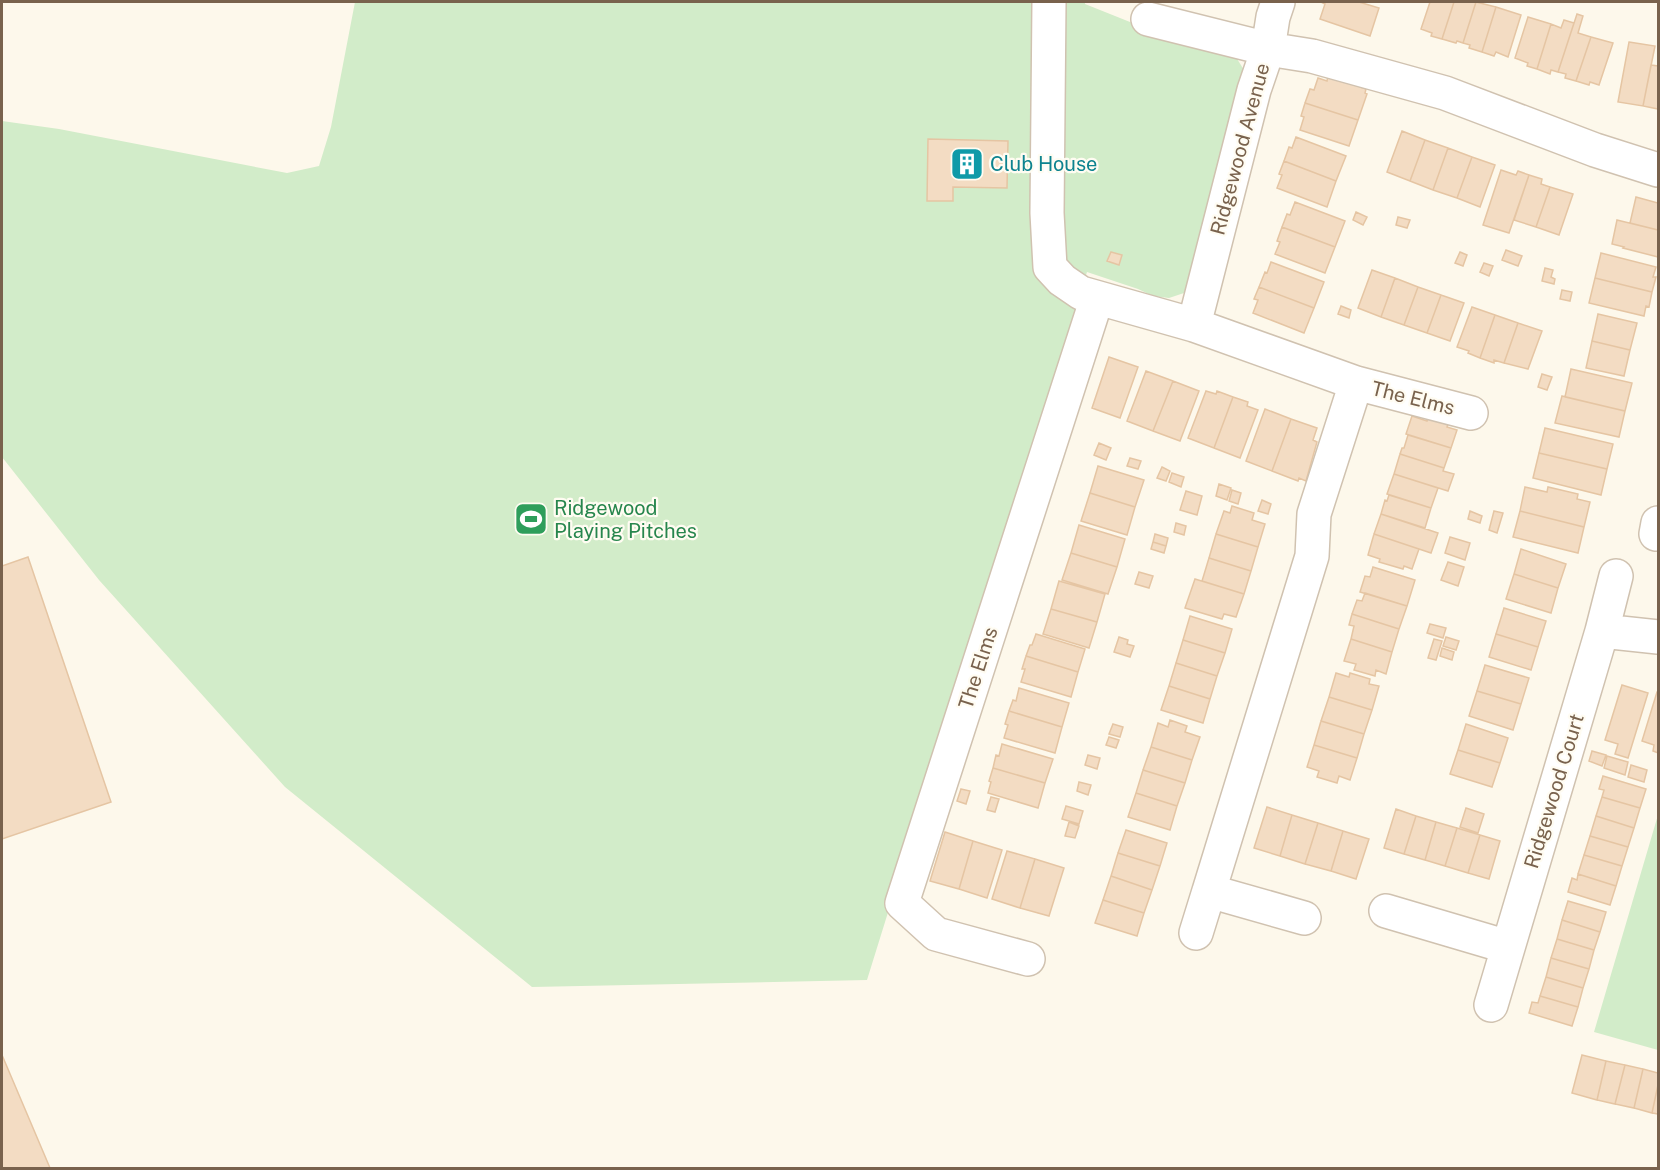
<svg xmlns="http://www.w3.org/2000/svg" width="1660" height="1170" font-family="'Public Sans',sans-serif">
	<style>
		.green { fill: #d2ecc9 }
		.building { fill: #f3dcc3; stroke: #e5c5a3; stroke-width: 1.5 }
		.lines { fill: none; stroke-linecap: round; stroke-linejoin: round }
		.minor-casing { stroke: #d0c2b0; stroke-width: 36 }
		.minor { stroke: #fff; stroke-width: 33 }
		.labels { text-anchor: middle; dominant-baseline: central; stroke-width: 4.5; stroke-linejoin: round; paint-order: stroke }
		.street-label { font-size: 20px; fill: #79624d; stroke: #fffcf2 }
		.culture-label { font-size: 20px; fill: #0d838f; stroke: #fffcf2; text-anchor: start }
		.leisure-label { font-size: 20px; fill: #27864d; stroke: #fffcf2; text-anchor: start }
	</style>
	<rect width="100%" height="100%" fill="#fdf8eb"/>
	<path class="green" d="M355,2H1085V4L1140,26L1234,54L1244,70L1191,282L1184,293L1169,298L1153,296L1138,289L1087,272L867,980L532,987L285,787L99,580L2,457V121L59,129L287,173L319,166L331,127Z
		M1658,815V1050L1594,1032Z"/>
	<path class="building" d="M1321,2H1359L1379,8L1370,36L1320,19L1325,4Z
		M1430,2H1454L1442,39L1431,36L1432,33L1421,29Z
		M1454,2H1476L1463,43L1457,41L1456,43L1442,39Z
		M1476,2L1496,7L1482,52L1469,48L1470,45L1463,43Z
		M1496,7L1521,15L1508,57L1496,52L1494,56L1482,52Z
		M1577,14L1583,16L1578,33L1591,37L1576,81L1565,78L1566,74L1558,72Z
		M1528,17L1551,24L1537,69L1527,66L1528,63L1515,58Z
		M1564,20L1574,23L1558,72L1551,70L1550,74L1537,69L1551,24L1561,28Z
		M1591,37L1613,43L1599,85L1590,82L1589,85L1576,81Z
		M1629,42L1655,46L1643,106L1618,102Z
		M1651,65L1658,66V109L1643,106Z
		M1328,75L1366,89L1365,93L1367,94L1358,120L1305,103L1310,89L1314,90L1318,78L1327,81Z
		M1305,103L1358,120L1349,146L1300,130L1304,117L1301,116Z
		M1402,131L1425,140L1410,181L1387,172Z
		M1296,137L1346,156L1336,181L1284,161L1289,147L1292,148Z
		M928,139L1008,141L1007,188L953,187V201H927Z
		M1425,140L1448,148L1433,190L1410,181Z
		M1448,148L1472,157L1457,198L1433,190Z
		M1472,157L1495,165L1480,207L1457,198Z
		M1284,161L1336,181L1327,207L1277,188L1282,175L1279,174Z
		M1501,170L1516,175L1518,171L1529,175L1509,233L1483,225Z
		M1529,175L1542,179L1541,184L1550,187L1536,227L1514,220Z
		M1550,187L1573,194L1559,235L1536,227Z
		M1636,197L1658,203V230L1630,223Z
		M1295,202L1345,221L1335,247L1282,227L1287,214L1290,215Z
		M1356,212L1367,217L1363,225L1353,220Z
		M1398,217L1410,220L1407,228L1396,225Z
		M1617,220L1658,230V257L1623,248L1624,247L1612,244Z
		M1282,227L1335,247L1325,273L1275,254L1280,242L1277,241Z
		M1506,250L1522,256L1518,266L1502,260Z
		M1111,252L1122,255L1119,265L1107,261Z
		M1460,252L1467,255L1463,266L1455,263Z
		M1601,253L1656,267L1653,277H1656L1652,292L1595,278Z
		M1271,262L1324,282L1314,308L1259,287L1265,272L1267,273Z
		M1484,263L1493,266L1489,276L1480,272Z
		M1545,268L1553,270L1551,277L1555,279L1554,284L1542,281Z
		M1372,270L1395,278L1381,317L1358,308Z
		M1395,278L1418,287L1404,325L1381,317Z
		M1595,278L1652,292L1649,307L1646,306L1644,316L1589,303Z
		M1259,287L1314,308L1304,333L1253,313L1258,300L1254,299Z
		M1418,287L1441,295L1427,333L1404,325Z
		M1562,290L1572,292L1570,301L1560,299Z
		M1441,295L1464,303L1450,341L1427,333Z
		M1341,306L1351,310L1349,318L1338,314Z
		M1472,307L1495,315L1480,358L1468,353L1469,351L1457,347Z
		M1598,314L1637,323L1630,350L1592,341Z
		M1495,315L1518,323L1504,363L1494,360V363L1480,358Z
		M1518,323L1542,331L1528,369L1504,363Z
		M1592,341L1630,350L1624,376L1586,368Z
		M1109,357L1138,367L1120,418L1092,408Z
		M1571,369L1632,383L1625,411L1565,397Z
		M1146,371L1173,381L1153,431L1127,421Z
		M1542,374L1552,377L1547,390L1538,387Z
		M1173,381L1199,391L1180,441L1153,431Z
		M1206,391L1216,394L1217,391L1233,397L1214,448L1188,438Z
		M1562,396L1625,411L1619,437L1555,423Z
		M1233,397L1248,402L1247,406L1258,410L1240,458L1214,448Z
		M1265,409L1291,419L1272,471L1246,461Z
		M1429,415L1449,421L1447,427L1457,430L1451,448L1406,434L1412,416L1427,421Z
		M1291,419L1317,428L1313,440L1317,442L1306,481L1299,478L1298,481L1272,471Z
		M1545,428L1613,444L1607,469L1539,453Z
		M1408,435L1451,448L1444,468L1400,454L1402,448H1404Z
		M1099,443L1111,448L1106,460L1094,455Z
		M1539,453L1607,469L1601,495L1533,478Z
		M1400,454L1444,468L1443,471L1454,474L1448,491L1394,474Z
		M1130,458L1141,461L1138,469L1127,466Z
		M1098,466L1144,480L1135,507L1090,493Z
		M1162,467L1170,471L1166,481L1157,478Z
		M1172,473L1184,477L1181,487L1169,482Z
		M1394,474L1438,488L1431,508L1387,494Z
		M1219,484L1231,488L1227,500L1216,496Z
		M1525,487L1547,492L1548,487L1578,494L1577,499L1590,502L1584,527L1520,511Z
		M1232,490L1241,493L1238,504L1229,501Z
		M1186,491L1202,496L1197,515L1180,510Z
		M1090,493L1135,507L1127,535L1081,521Z
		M1389,495L1431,508L1425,528L1381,514L1385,500L1387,501Z
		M1262,500L1271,504L1268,514L1258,511Z
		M1232,506L1254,513L1252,520L1265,524L1258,547L1216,534L1224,511L1230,513Z
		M1470,511L1482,516L1480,523L1468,519Z
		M1494,511L1503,513L1497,533L1489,530Z
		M1520,511L1584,527L1578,553L1513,537Z
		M1381,514L1438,533L1431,553L1374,534Z
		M1176,523L1186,526L1184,535L1174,532Z
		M1079,525L1125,539L1117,567L1071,553Z
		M1155,534L1168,538L1166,546L1153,542Z
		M1216,534L1258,547L1251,571L1209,558Z
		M1374,534L1419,549L1412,569L1404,566L1403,569L1379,562L1380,559L1368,555Z
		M1450,537L1470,543L1465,560L1445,553Z
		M1153,542L1166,546L1164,553L1151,549Z
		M1521,549L1566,564L1558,588L1514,574Z
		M1071,553L1117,567L1108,594L1062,580Z
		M28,557L111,802L2,839V566Z
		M1209,558L1251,571L1244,594L1202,581Z
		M1448,562L1464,567L1458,586L1441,580Z
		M1373,567L1415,580L1407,606L1360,592L1365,576L1370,577Z
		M1139,572L1153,576L1149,588L1135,584Z
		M1514,574L1558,588L1551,613L1506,599Z
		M1195,579L1244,594L1236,617L1224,614L1222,619L1185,608Z
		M1059,581L1105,594L1097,622L1051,609Z
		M1365,593L1407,606L1399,629L1352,614L1357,600L1362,601Z
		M1504,608L1546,621L1538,647L1496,634Z
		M1051,609L1097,622L1089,648L1043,634Z
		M1352,614L1399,629L1392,652L1351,639L1354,626L1349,625Z
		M1190,616L1232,629L1225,653L1183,640Z
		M1430,624L1446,628L1443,638L1427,633Z
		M1036,634L1085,649L1078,672L1026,656L1030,645H1032Z
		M1496,634L1538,647L1531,670L1489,657Z
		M1119,637L1128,640L1127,644L1134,646L1130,657L1114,652Z
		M1446,637L1459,641L1456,650L1443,646Z
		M1351,639L1392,652L1386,674L1376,670L1375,676L1354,670L1356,664L1344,661Z
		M1434,639L1442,641L1436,660L1428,658Z
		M1183,640L1225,653L1217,676L1176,663Z
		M1442,648L1454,652L1452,660L1440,656Z
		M1026,656L1078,672L1071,697L1021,682L1025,669H1022Z
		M1176,663L1217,676L1210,699L1169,686Z
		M1485,665L1529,678L1521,704L1477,691Z
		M1336,673L1349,677L1350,673L1370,679L1369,684L1379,686L1372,710L1329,697Z
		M1622,685L1648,693L1628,758L1615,754L1618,744L1605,740Z
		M1169,686L1210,699L1203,723L1161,710Z
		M1019,688L1069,703L1062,727L1009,711L1013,700L1016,701Z
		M1477,691L1521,704L1513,730L1469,716Z
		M1657,692H1658V753L1653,751L1654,745L1642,741Z
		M1329,697L1372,710L1364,734L1321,721Z
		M1009,711L1062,727L1055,753L1004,738L1008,725L1005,724Z
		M1170,720L1187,726L1185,732L1200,737L1192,760L1151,747L1158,723L1168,727Z
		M1321,721L1364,734L1357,758L1314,745Z
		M1113,724L1123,727L1120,737L1109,734Z
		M1466,724L1508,738L1500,763L1458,750Z
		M1109,737L1119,740L1116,748L1106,745Z
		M1002,744L1053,759L1045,783L993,768L996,755L999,756Z
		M1314,745L1357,758L1350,780L1339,776L1337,783L1317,777L1319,771L1307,767Z
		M1151,747L1192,760L1185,783L1143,770Z
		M1458,750L1500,763L1492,787L1450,774Z
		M1592,751L1606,755L1602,766L1589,761Z
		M1088,755L1100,758L1097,769L1085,765Z
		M1607,756L1628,762L1625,775L1604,768Z
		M1631,765L1647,770L1644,782L1628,777Z
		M993,768L1045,783L1038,808L988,793L991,782L989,781Z
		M1143,770L1185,783L1177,806L1136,793Z
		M1603,776L1646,789L1640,808L1602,797L1604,790L1599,789Z
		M1079,782L1091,785L1088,795L1077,791Z
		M961,789L970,791L966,804L957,801Z
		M1136,793L1177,806L1170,830L1128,817Z
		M991,797L999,799L995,812L987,810Z
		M1602,797L1640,808L1634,828L1596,816Z
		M1066,806L1083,811L1079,824L1062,819Z
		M1267,807L1292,815L1280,856L1254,848Z
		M1466,808L1484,814L1478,833L1460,827Z
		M1396,809L1416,816L1404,854L1384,848Z
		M1292,815L1318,823L1305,864L1280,856Z
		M1416,816L1436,822L1425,860L1404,854Z
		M1596,816L1634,828L1628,847L1590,836Z
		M1069,822L1079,826L1075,838L1065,836Z
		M1436,822L1457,828L1445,866L1425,860Z
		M1318,823L1343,831L1331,871L1305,864Z
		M1457,828L1480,835L1468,873L1445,866Z
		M1126,830L1167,843L1160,866L1118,853Z
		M1343,831L1369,839L1356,879L1331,871Z
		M945,832L973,841L959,889L930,881Z
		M1480,835L1500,841L1489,879L1468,873Z
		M1590,836L1628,847L1622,866L1584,855Z
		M973,841L1002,850L987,898L959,889Z
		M1007,851L1035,859L1020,908L992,899Z
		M1118,853L1160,866L1152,890L1111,876Z
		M1584,855L1622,866L1616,886L1578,874Z
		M1035,859L1064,868L1049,916L1020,908Z
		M1578,874L1616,886L1610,905L1568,892L1572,878L1577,880Z
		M1111,876L1152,890L1144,913L1103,900Z
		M1103,900L1144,913L1137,936L1095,923Z
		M1568,901L1606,912L1600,932L1562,920Z
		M1562,920L1600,932L1594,950L1557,939Z
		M1557,939L1594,950L1589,969L1551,958Z
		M1551,958L1589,969L1583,988L1546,977Z
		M1546,977L1583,988L1578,1007L1540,996Z
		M1540,996L1578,1007L1572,1026L1529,1013L1532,1002L1538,1003Z
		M2,1055L50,1168H2Z
		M1582,1055L1606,1061L1597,1100L1572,1093Z
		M1606,1061L1625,1065L1615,1104L1597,1100Z
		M1625,1065L1643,1069L1634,1108L1615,1104Z
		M1643,1069L1658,1073V1085L1652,1113L1634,1108Z
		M1658,1085V1114L1652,1113Z"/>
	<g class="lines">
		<g class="minor-casing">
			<path id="minor" d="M1049,2L1047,213L1050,267L1062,280L1081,293L1194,325L1254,90L1268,49L1273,17L1278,2
				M1148,19L1268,49L1312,56L1445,93L1595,150L1658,170
				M1194,325L1356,383L1471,413
				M1656,534L1658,523
				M1602,631L1616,576
				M1386,911L1508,947
				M1304,918L1209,891L1312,556L1314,514L1356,383
				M1196,933L1209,891
				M1028,959L936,934L902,903L1097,298
				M1491,1005L1602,631L1658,637"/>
		</g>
		<use href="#minor" class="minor"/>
	</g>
	<defs>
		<g id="building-square" transform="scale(1.725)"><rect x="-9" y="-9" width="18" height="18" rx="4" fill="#0f9aa8" stroke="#fffcf2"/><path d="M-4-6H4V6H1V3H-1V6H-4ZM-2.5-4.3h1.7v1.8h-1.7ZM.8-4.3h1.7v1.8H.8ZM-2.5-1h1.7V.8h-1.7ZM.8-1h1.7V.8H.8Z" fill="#fff"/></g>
		<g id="stadium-square" transform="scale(1.725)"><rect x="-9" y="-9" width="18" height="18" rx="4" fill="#2e9e5b" stroke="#fffcf2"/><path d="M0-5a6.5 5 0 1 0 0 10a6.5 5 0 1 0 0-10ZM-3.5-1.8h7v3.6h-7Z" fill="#fff"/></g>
	</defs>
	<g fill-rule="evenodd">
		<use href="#building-square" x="967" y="164"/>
		<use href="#stadium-square" x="531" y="519"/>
	</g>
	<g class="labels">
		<g class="street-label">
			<text transform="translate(1240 149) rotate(-75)">Ridgewood Avenue</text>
			<text transform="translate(1413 398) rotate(14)">The Elms</text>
			<text transform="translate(978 668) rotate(-72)">The Elms</text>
			<text transform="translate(1554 791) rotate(-73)">Ridgewood Court</text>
		</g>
		<g class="culture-label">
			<text x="990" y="164">Club House</text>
		</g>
		<g class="leisure-label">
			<text x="554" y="508">Ridgewood<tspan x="554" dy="23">Playing Pitches</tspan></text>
		</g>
	</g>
	<rect width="1660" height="1170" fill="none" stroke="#79624d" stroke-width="6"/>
</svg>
